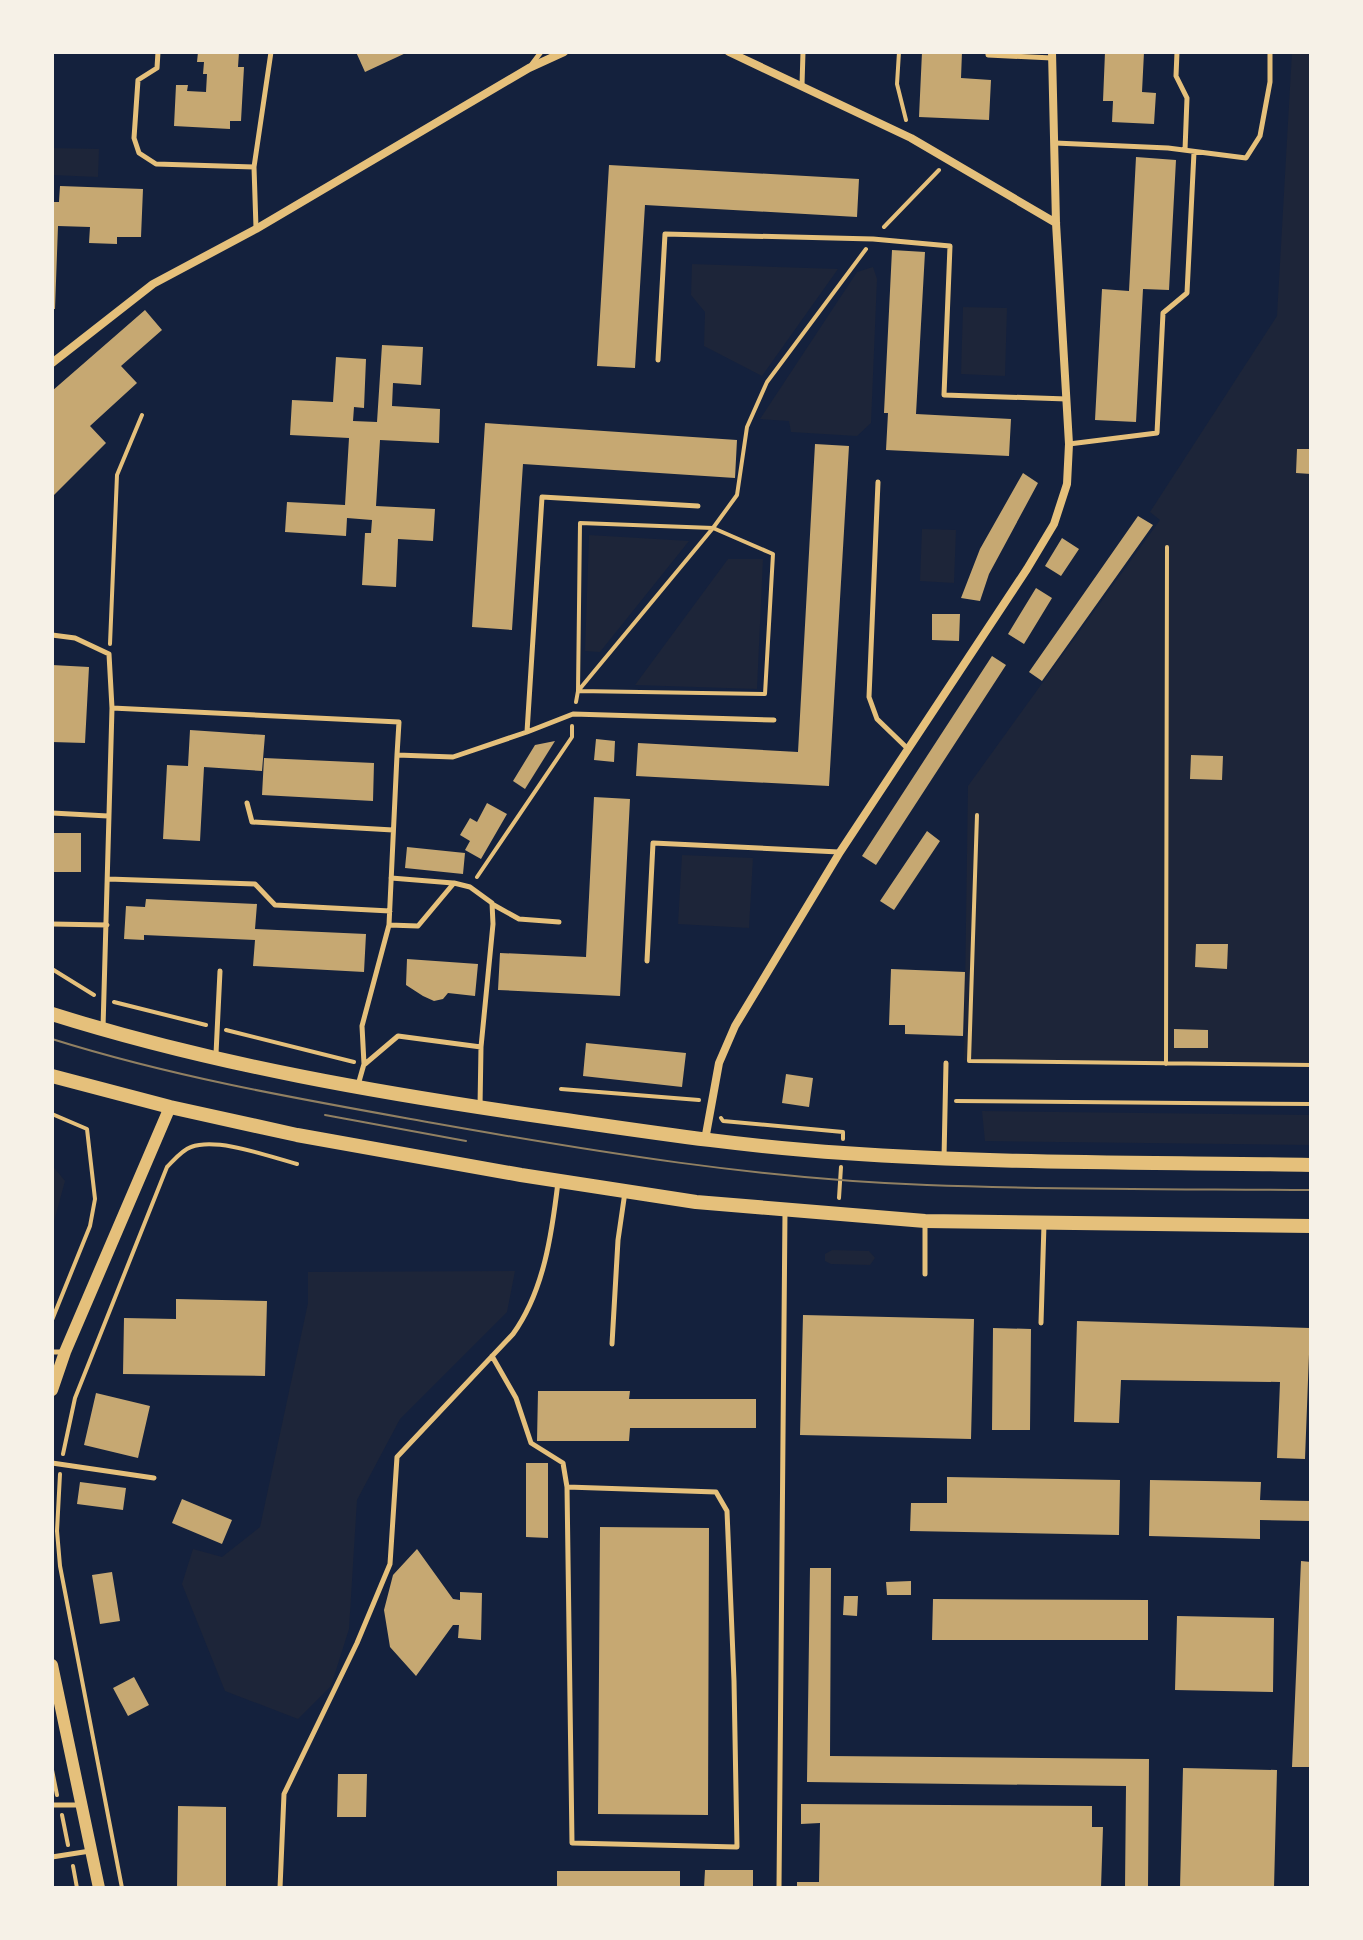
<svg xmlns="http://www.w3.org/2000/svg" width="1363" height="1940" font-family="Roboto,sans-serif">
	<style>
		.green { fill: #1d2539 }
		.building { fill: #c6a872 }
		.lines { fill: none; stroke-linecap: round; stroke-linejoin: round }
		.path { stroke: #e5c07b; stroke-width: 4 }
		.service { stroke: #e5c07b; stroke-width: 5 }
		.minor { stroke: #e5c07b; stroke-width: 8 }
		.tertiary { stroke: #e5c07b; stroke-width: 12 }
		.secondary { stroke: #e5c07b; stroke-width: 14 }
		.tram { stroke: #918062; stroke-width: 2 }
	</style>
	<rect width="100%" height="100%" fill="#14213d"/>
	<path class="green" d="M1292,52H1311V1065L964,1060L968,786L1160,520L1150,512L1277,316Z
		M52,148L99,149L98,177L52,175Z
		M692,264L838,269L762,376L704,346L705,312L691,295Z
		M873,267L877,279L871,423L857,436L791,432L789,421L760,419L857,272Z
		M963,307L1007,308L1005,376L961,374Z
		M922,529L956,530L954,583L920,581Z
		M589,535L689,541L600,652L585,651Z
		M728,559H763L757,689L635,685Z
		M682,855L753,858L749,928L678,924Z
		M982,1111L1311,1115V1145L985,1141Z
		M52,1165L65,1181L52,1229Z
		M832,1250L869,1251L875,1258L870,1265L831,1264L825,1261V1254Z
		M515,1271L507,1312L400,1419L357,1500L349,1629L331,1686L298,1719L225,1691L182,1584L193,1549L222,1557L260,1527L308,1303V1272Z"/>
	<path class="building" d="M198,52H239L238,67H244L241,121H230V129L174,126L176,85H188L187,91L206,92L207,74H203L204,62H197Z
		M356,52H408L365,72Z
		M922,52H962L961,78L991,80L989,120L919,117Z
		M1105,52H1144L1142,92L1156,93L1154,124L1112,122L1113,101H1103Z
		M1136,157L1176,160L1169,290L1143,289L1136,422L1095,420L1102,289L1129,291Z
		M609,165L859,179L857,217L645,205L635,368L597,366Z
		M60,186L143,189L141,237H117V244L89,243L90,227L58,226L55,309H52V202H59Z
		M892,250L925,252L916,414L1011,419L1009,456L886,450L888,413H884Z
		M145,310L162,330L121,366L137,383L90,426L106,443L52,497V391Z
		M382,345L423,347L421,385L393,383L392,406L440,409L439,443L380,440L376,506L435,509L433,541L398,539L396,587L362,585L365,533H371L372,520L347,518L346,536L285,532L287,502L345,505L349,438L290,435L292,400L333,402L336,357L366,359L364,408L354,407L353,421L377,422Z
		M485,423L737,440L735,478L523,464L512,630L472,627Z
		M815,444L849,446L829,786L636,776L638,743L798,752Z
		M1297,449H1311V474L1296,473Z
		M1023,473L1038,483L989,574L980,601L961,598L980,549Z
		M1138,516L1153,525L1042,681L1029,672Z
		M1062,538L1079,549L1061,576L1045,566Z
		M1036,588L1052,598L1024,644L1008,634Z
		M932,614H960L959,641L932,640Z
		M992,656L1006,665L876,865L862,856Z
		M52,665L89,667L85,743L52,742Z
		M190,730L265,735L262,771L204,767L200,841L163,839L167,765L188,766Z
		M596,739L615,741L614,762L594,760Z
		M555,741L525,789L513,781L535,745Z
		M1191,755L1223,756L1222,780L1190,779Z
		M264,758L374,763L373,801L262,795Z
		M594,797L630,799L620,996L498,990L500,953L586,957Z
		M487,803L507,814L481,859L465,850L470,841L460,835L470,818L477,822Z
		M927,831L940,841L894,910L880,901Z
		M52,833H81V872H52Z
		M407,847L465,853L463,874L405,868Z
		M146,899L257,904L255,929L366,934L364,972L253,966L255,940L144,935V940L124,939L126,906L145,907Z
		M1196,944H1228L1227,969L1195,967Z
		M407,959L478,964L475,996L448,993L443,999L434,1001L423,996L406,985Z
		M891,969L965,972L963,1036L905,1034V1025H889Z
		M1174,1029L1208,1030V1048H1174Z
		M586,1043L686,1053L682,1087L583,1076Z
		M786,1074L813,1078L809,1107L782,1103Z
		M176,1299L267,1301L265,1376L123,1374L124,1318L176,1319Z
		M803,1315L974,1319L971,1439L800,1435Z
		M1077,1321L1310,1328L1305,1459L1277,1458L1280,1382L1121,1380L1119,1423L1074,1422Z
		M993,1328L1031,1329L1030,1430H992Z
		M538,1391H630L629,1399H756V1428H630L629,1441H537Z
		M96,1393L150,1406L138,1458L84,1445Z
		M526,1463H548V1538L526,1537Z
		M947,1477L1120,1480L1119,1535L910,1531L911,1503H947Z
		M1150,1480L1261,1482L1260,1500L1311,1501V1521L1260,1520V1539L1149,1536Z
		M80,1482L126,1488L123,1510L77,1504Z
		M182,1499L232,1520L222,1544L172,1523Z
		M600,1527L709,1528L708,1815L598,1814Z
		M417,1549L453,1599L460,1600V1592L482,1593L481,1640L458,1638L459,1625H453L416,1676L390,1647L384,1610L393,1575Z
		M1301,1561L1311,1562V1767H1292Z
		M810,1568H831L830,1756L1149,1759L1148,1888H1125L1126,1786L807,1782Z
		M112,1572L120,1621L100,1624L92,1575Z
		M911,1581V1595H887L886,1582Z
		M844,1596H858L857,1616L843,1615Z
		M933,1599L1148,1600V1640H932Z
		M1177,1616L1274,1618L1273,1692L1175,1690Z
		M134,1677L149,1705L128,1716L113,1688Z
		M1183,1768L1277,1770L1274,1888H1180Z
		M338,1774H367L366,1817H337Z
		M801,1804L1092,1806V1827H1103L1101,1888H797V1882H819L820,1823L801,1824Z
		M178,1806L226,1807V1888H177Z
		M705,1870H753V1888H704Z
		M557,1871H680V1888H557Z"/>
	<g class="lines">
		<path class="path" d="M899,52L897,84L906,120
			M884,227L939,170
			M580,523L713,528L773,554L765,694L578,691Z
			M110,644L117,475L142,415
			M576,702L578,691L713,528L737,495L747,427L767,382L866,249
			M977,815L969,1061L1311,1065
			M477,877L572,737V726
			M52,969L94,995
			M114,1002L206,1025
			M226,1030L354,1062
			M1166,1064L1167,547
			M561,1089L699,1100
			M956,1101L1311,1104
			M52,1114L87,1129L95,1199L90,1226L52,1320
			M721,1118L723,1121L843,1132V1139
			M839,1198L841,1167
			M63,1454L75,1398L167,1167C174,1160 182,1150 191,1147C218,1137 270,1157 297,1164
			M60,1474L57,1531L60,1566L122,1888
			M52,1770L57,1795
			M62,1815L68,1845
			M73,1866L77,1888"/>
		<path class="service" d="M158,52L157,68L138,80L134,138L139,153L156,164L254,167L256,228
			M988,52V55L1052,58
			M1177,52L1176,76L1187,98L1185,150
			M532,64L541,52
			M802,85L803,52
			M1055,143L1168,148L1246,158L1260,136L1270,82V52
			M254,167L271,52
			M658,360L665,234L873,239L950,246L944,395L1067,399
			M1069,444L1157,433L1163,313L1187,293L1194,152
			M878,482L869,697L877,719L907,748
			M52,635L75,638L109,654L112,708L103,1028
			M112,708L399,722L397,755
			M527,732L573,714L774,720
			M247,803L252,822L393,830
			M52,813L108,816
			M391,878L453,883
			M108,879L255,884L275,905L390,911
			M492,904L519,919L559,922
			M52,924L107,925
			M647,961L653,843L839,852
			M216,1054L220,971
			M365,1064L398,1036L481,1047
			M358,1085L364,1064L362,1026L389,925
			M480,1107L481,1047L493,924L492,903L470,887L454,883L418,926L389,925L397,755L453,757L527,732L542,497L698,506
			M944,1158L946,1063
			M925,1274V1222
			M1041,1323L1044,1224
			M612,1344L618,1240L625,1192
			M52,1352H64
			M492,1356L516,1398L531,1443L563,1463L567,1487L572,1843L737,1847L734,1681L727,1511L716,1492L567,1487
			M52,1463L154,1478
			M52,1805H80
			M52,1857L90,1851
			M280,1888L284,1794L357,1643L390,1564L397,1457L513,1334C544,1291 552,1233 558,1182
			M779,1888L785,1212"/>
		<path class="minor" d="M729,52L911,138L1056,223
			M52,363L153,284L256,229L529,68L564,52
			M705,1140L719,1063L735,1026L840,852L1027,569L1054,524L1067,484L1069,444L1056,223L1052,52"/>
		<path class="tertiary" d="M52,1390L65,1352L170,1107
			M52,1665L99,1888"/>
		<path class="secondary" d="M52,1014C214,1065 384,1094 552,1118C649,1132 747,1147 844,1153C999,1164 1156,1162 1311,1165
			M52,1076L170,1107L297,1135L521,1175L696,1202L925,1221L1311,1226"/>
		<path class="tram" d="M52,1039C176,1078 305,1100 433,1123C596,1152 761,1179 927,1185C1055,1190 1183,1189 1311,1190
			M325,1115L466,1141"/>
	</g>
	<rect width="1363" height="1940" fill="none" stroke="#f6f1e7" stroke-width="108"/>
</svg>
